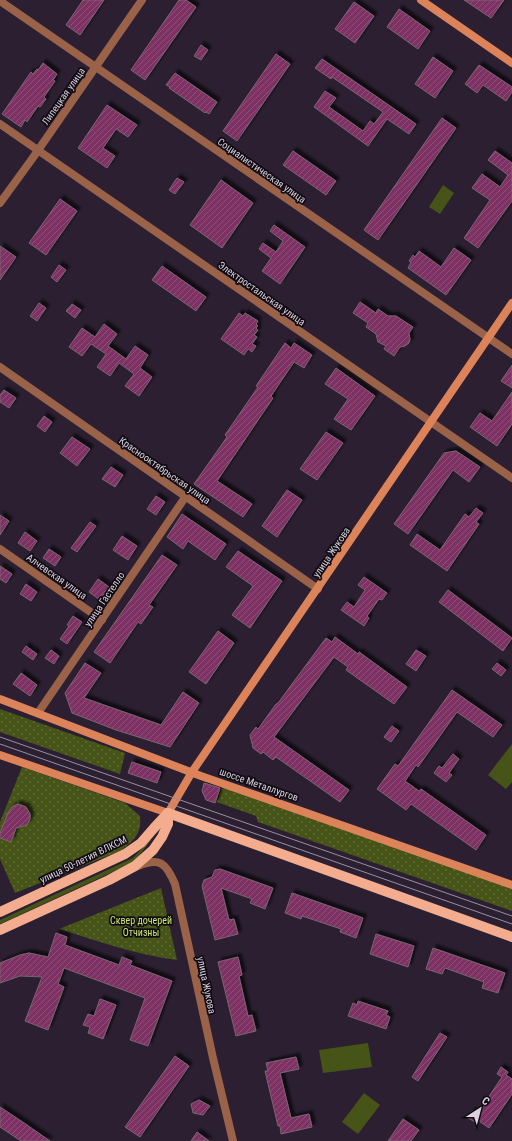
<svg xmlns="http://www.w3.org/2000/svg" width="512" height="1141" font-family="'Roboto Condensed',sans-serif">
<defs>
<pattern id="park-dots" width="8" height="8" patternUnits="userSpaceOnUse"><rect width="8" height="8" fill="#465417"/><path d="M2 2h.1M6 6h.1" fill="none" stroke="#606c38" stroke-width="1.8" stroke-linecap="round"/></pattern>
<pattern id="building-hatch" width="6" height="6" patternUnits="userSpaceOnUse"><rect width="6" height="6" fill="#7d3264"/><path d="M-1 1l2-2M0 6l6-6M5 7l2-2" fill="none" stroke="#8f4f7a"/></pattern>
<filter id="shadow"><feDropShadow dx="3.5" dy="-3.5" stdDeviation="1" flood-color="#0009"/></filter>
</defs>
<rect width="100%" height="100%" fill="#2b1f31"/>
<g fill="#465417">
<polygon points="443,185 454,193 440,214 429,207"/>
<polygon points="512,744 512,782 506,789 488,775"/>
<polygon points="150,840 151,840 134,862 0,924 0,920 133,858"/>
<polygon points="368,1043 372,1067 323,1073 319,1050"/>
<polygon points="364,1093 380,1105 358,1134 342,1122"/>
</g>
<g fill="url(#park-dots)">
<polygon points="0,709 125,753 120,774 0,732"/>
<path d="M22 767 125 803 140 816C142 834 133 841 120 851L15 893 0 859V822Z"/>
<polygon points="222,787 512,888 512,911 258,822 256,816 217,802"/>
<path d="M161 888 177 960C137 955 98 941 59 929Z"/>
</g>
<g fill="url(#building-hatch)" stroke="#7b6471" filter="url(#shadow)">
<polygon points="83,0 104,0 80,35 66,25"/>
<polygon points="179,0 186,0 196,7 145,80 131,70"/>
<polygon points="464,0 504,0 491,18"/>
<polygon points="354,2 374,16 355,43 335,29"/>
<polygon points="399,9 430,31 418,49 387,27"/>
<polygon points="201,45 208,50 201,60 194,56"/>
<polygon points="276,54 290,64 237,141 223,131"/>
<polygon points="433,57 453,71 435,98 415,84"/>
<polygon points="322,59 416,124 409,134 387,119 368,146 314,107 325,91 336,98 329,107 363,131 370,121 374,124 383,112 332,77 331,79 315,68"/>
<polygon points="43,63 57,74 53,80 55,81 44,97 46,99 40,107 38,106 27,122 25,120 21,127 2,114 31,72 33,74 37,69 38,70"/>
<polygon points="479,65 512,87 512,92 506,101 483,85 477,93 465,84"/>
<polygon points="175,73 217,102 209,114 206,112 205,113 169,88 170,87 166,85"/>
<polygon points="107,105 137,125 128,137 116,129 103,148 115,156 107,168 78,148"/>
<polygon points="442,118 456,128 378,240 364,230"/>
<polygon points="293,151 336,181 326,195 283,165"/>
<polygon points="495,151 512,163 512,201 478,248 464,238 490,200 472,188 482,174 500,187 508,175 488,160"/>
<polygon points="177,178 184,182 175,194 169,190"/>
<polygon points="221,180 253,203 222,248 190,225"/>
<polygon points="60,199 77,211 46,255 29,243"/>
<polygon points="274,225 305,247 280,284 262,271 271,258 259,249 263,243 276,252 283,241 270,231"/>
<polygon points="0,246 16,257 0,280"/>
<polygon points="454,248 471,260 446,295 408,268 411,262 409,261 413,255 415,257 419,251 441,267"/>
<polygon points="59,265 66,270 57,282 51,277"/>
<polygon points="162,266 206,297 196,311 152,280"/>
<polygon points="360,302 376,313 378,309 388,316 396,316 413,327 409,333 410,340 409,343 405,346 400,347 394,356 384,349 386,346 378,342 376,334 366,327 368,323 353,313"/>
<polygon points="39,303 46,308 37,321 30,316"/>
<polygon points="72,304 81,310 75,318 66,311"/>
<polygon points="239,313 243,316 245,313 258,321 256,324 258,326 256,328 258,330 254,335 257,337 252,344 256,346 252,352 248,349 244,355 221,339"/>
<polygon points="104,324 117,334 108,346 126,359 135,346 148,355 140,368 152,377 139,396 125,386 134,374 119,363 110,376 97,367 106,354 91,344 82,356 69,347 82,328 95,337"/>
<polygon points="285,343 291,348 294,343 312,355 304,368 294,362 271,396 273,398 217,481 252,504 243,517 194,484 227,437 225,435 258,387 256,386"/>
<polygon points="512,365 512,388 501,381"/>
<polygon points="336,368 375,396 351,430 334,419 348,399 325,384"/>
<polygon points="4,390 16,398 9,408 0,402 0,395"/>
<polygon points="512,392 512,424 497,446 470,427 480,413 492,421"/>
<polygon points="44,416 52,422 45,432 37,426"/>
<polygon points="326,432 343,443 317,480 300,469"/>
<polygon points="72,437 90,449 77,466 60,453"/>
<polygon points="456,451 480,467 469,482 453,470 408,534 394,524 444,453"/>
<polygon points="111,467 123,475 115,487 102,479"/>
<polygon points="287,490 302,500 277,537 262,526"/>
<polygon points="156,496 165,502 156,515 147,509"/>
<polygon points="476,508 483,513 476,522 479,524 447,571 410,545 417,534 440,550 465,514 469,517"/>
<polygon points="182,514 226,544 215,560 188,541 183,549 167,537"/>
<polygon points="0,515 9,521 0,535"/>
<polygon points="90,522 96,526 77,552 71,548"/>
<polygon points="25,532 37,541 30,551 18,543"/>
<polygon points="122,536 137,546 128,560 113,550"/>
<polygon points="49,549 61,557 55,566 43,558"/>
<polygon points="238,551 282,581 250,628 232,615 253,586 226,567"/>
<polygon points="162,555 177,565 149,605 153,607 141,624 138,622 110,663 94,652"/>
<polygon points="0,566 12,574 6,583 0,579"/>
<polygon points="364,577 387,593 382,600 379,599 367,616 369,618 364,626 341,610 347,602 354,607 365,590 358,585"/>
<polygon points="98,579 109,587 100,600 89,592"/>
<polygon points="26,584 37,592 31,601 20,594"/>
<polygon points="448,590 512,638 503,651 439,602"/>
<polygon points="73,616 82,622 67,644 60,639 69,626 67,625"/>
<polygon points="218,631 234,643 206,684 189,672"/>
<polygon points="335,637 358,654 359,652 407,687 394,704 346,670 348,667 334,657 274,737 349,790 340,802 276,757 273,760 263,752 261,754 253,748 250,735 256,727 258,729 276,704 278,703 326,638 332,642"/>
<polygon points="26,646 37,654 33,660 22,652"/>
<polygon points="51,650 59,656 54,664 45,658"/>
<polygon points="416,650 426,656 416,671 406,664"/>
<polygon points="85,663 101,673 84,698 161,725 183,692 199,703 170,747 116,730 72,713 65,693"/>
<polygon points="497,663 506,670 501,676 492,669"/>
<polygon points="21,673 37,685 30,696 13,684"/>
<polygon points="452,690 502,725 493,737 457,712 418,767 416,765 405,781 419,791 421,789 486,835 476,850 411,804 406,810 377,789 395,764 398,766"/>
<polygon points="392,726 399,731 391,742 384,737"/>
<polygon points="453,754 459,759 449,773 452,775 446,782 434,773 439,766 442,768"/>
<polygon points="132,762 161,772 157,783 128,773"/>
<polygon points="204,783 220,788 215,803 206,800 202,791"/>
<polygon points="18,804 26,807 30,814 30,819 27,825 16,828 11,842 0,838 0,833 8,813 12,807"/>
<polygon points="220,869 273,888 265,909 250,903 252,899 221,888 229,920 234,919 238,934 215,940 202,886 204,880 212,877 215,870"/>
<polygon points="292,893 363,918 356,938 340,932 341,929 302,916 301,919 285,913"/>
<polygon points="56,933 67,937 65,945 119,965 122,957 132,961 130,965 172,981 148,1046 130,1040 145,998 64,968 58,984 64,987 48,1030 25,1021 42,977 20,976 0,983 0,963 20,955 29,953 48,957"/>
<polygon points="376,934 414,946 408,967 370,954"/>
<polygon points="433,948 505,973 498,993 482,988 484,982 445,968 442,974 426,969"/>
<polygon points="238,957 242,975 239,976 248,1016 252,1015 256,1031 236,1036 218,962"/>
<polygon points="100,999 116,1005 103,1039 88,1033 90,1027 83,1025 88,1014 94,1016"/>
<polygon points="358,1001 388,1011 386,1015 390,1017 386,1029 348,1016 353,1003 357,1005"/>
<polygon points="440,1033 447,1037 418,1081 412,1077"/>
<polygon points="175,1056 189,1066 140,1137 125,1127"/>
<polygon points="296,1057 299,1069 280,1073 291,1118 309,1114 312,1127 281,1134 280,1126 278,1126 265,1071 268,1071 266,1063"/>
<polygon points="501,1067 508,1072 506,1075 512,1079 512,1094 489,1128 476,1119 475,1122 468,1118 472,1111 477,1114 502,1077 497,1074"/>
<polygon points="199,1100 210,1106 203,1115 193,1113 191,1104"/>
<polygon points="0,1107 24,1123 50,1141 21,1141 0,1127"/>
<polygon points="403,1119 419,1130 411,1141 388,1141"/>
<polygon points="197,1132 209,1141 191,1141"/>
</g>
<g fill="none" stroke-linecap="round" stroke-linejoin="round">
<g stroke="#9a6248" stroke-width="8">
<polyline points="0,1 512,354"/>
<polyline points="0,124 512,478"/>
<polyline points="0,203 32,159 142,0"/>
<polyline points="0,367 318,589"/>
<polyline points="0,549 102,620"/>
<polyline points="38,713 186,496"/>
<path d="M138 866C160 857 166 863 175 884L213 1058 233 1141"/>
</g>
<g stroke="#dd8359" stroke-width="8">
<polyline points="421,0 512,63"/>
<polyline points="0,699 201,776 512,885"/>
<polyline points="0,755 168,813 192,772 512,303"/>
</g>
<g stroke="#f3ad8e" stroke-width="10">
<polyline points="168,813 512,937"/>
<polyline points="0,912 125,854 141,843 154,828 168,813"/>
<polyline points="0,930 109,880 135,866 153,850 162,837 168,824 168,813"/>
</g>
<g stroke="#99909e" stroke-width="1">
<polyline points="0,737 512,916"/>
<polyline points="0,744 512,924"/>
</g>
</g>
<g text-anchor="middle" stroke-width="3.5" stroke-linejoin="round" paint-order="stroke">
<g font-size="10" fill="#dad2de" stroke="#110b13">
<text transform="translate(63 96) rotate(-55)" y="4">Липецкая улица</text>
<text transform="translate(262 170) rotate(35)" y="4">Социалистическая улица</text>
<text transform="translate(262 293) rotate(35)" y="4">Электростальская улица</text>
<text transform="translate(165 470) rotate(35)" y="4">Краснооктябрьская улица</text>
<text transform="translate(331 552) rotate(-56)" y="4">улица Жукова</text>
<text transform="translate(57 576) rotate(35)" y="4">Алчевская улица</text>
<text transform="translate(104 599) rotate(-56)" y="4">улица Гастелло</text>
<text transform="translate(259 784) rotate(19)" y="4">шоссе Металлургов</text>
<text transform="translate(83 859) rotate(-26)" y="4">улица 50-летия ВЛКСМ</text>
<text transform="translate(207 985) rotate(78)" y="4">улица Жукова</text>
</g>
<g font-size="10" fill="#c9e86e" stroke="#110b13">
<text x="141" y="924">Сквер дочерей<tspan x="141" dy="12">Отчизны</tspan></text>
</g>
</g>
<g transform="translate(480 1109) rotate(36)" stroke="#110b13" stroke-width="3" paint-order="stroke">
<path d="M0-3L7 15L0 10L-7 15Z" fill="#dad2de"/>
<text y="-6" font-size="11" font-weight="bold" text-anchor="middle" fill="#dad2de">С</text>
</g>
</svg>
